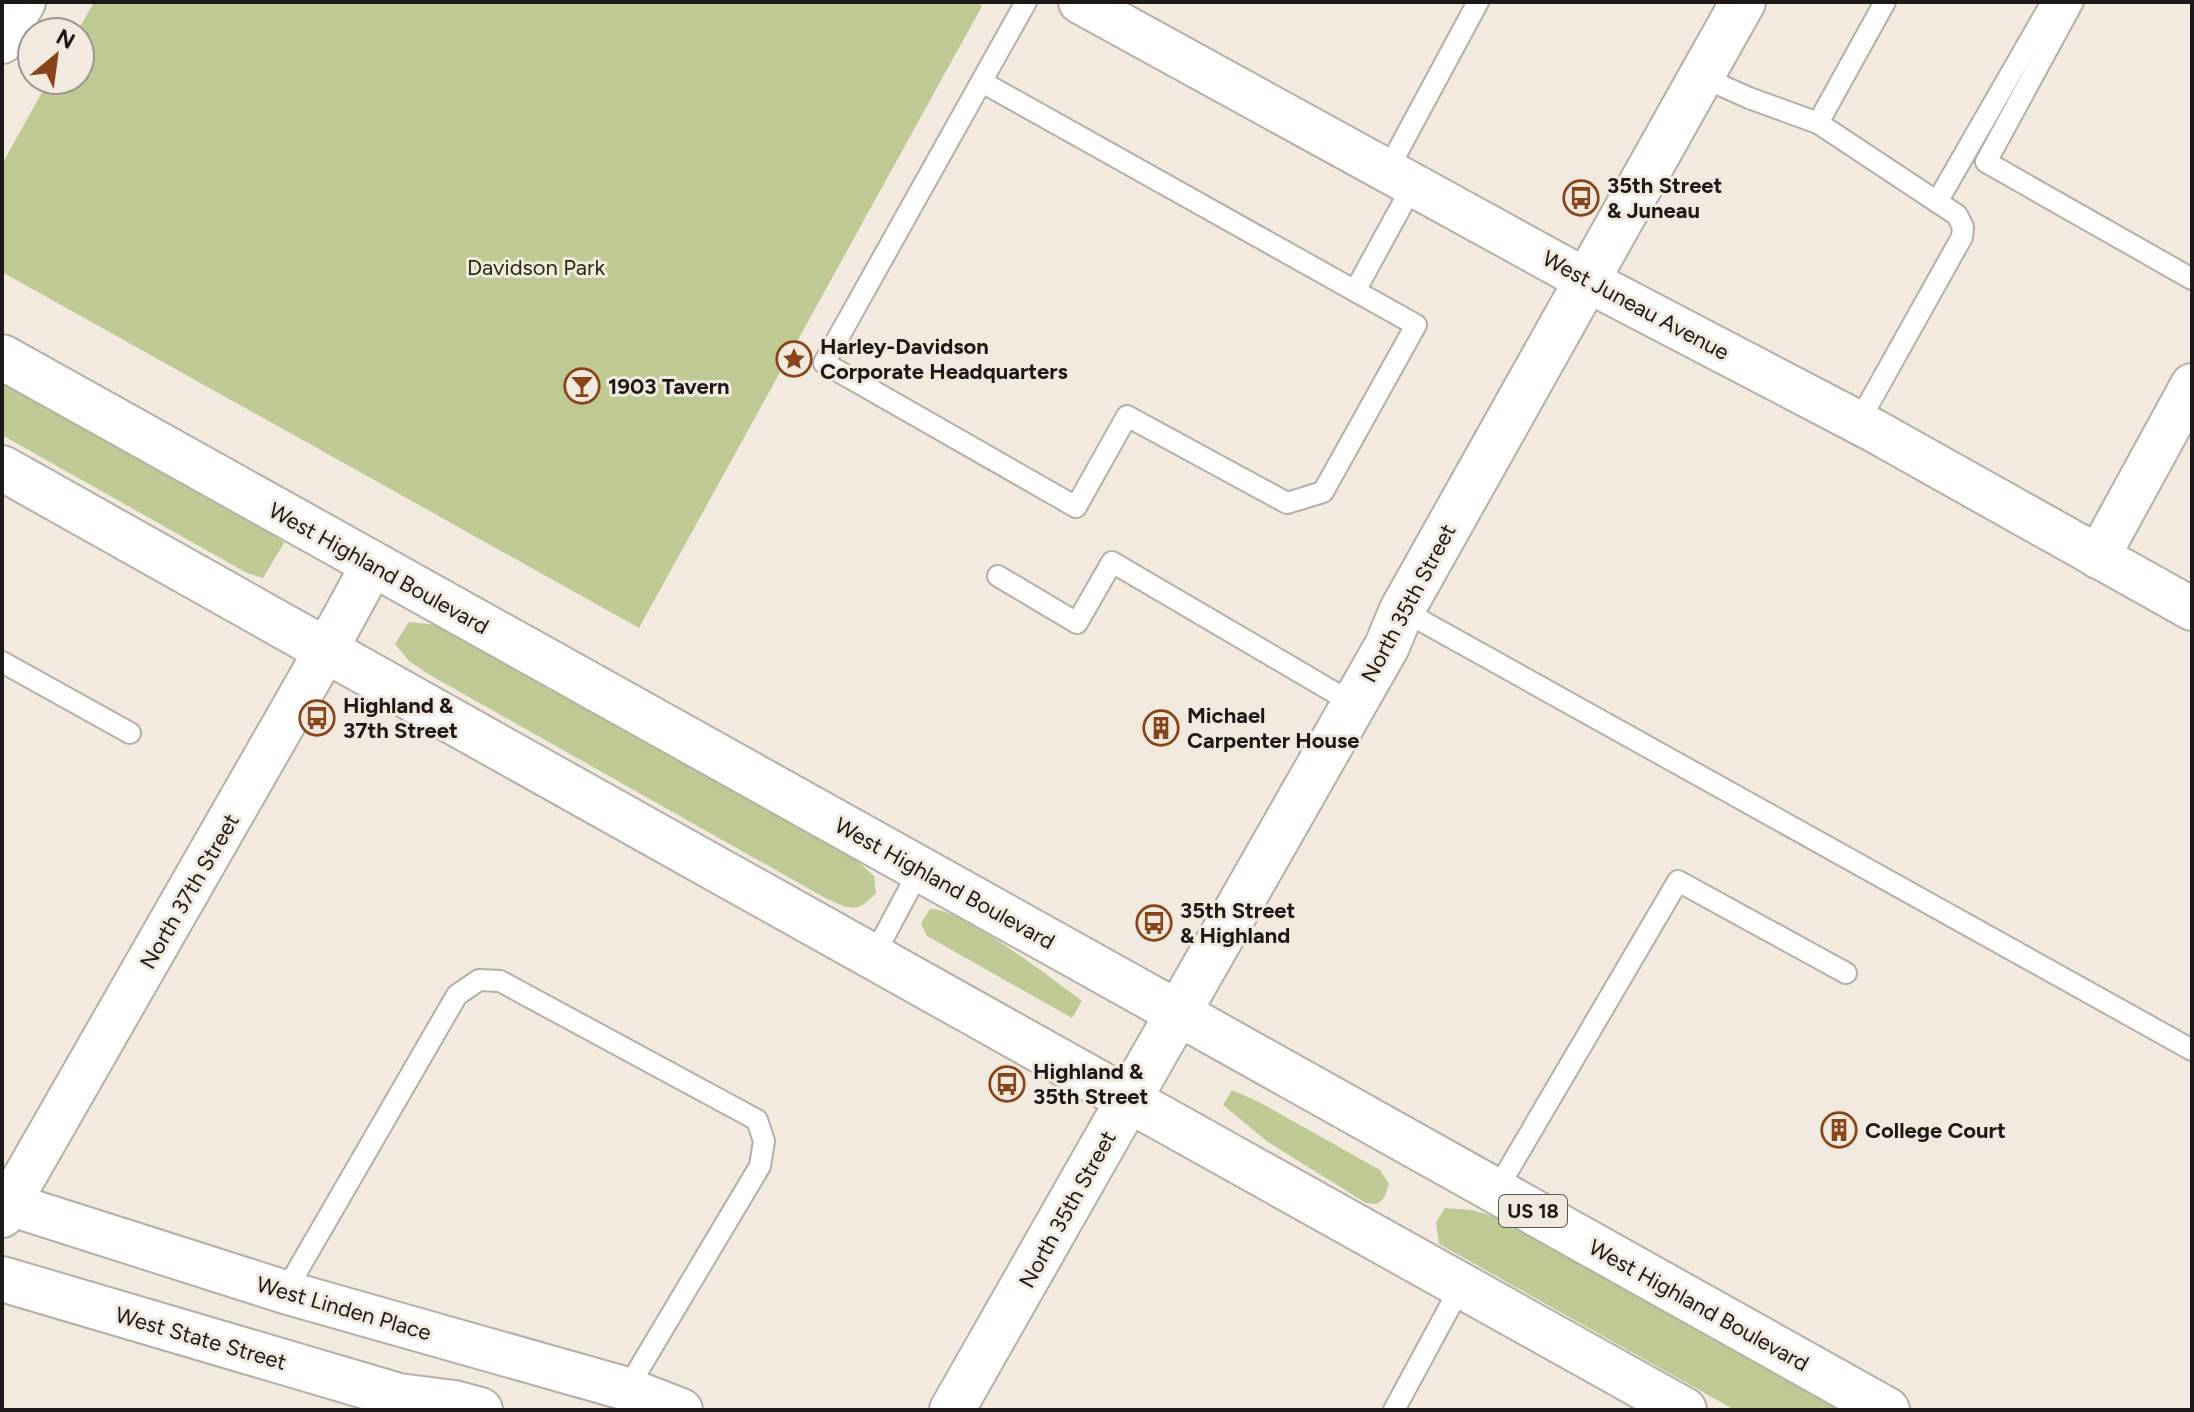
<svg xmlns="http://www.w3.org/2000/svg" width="2194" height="1412" font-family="Figtree,sans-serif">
<rect width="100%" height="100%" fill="#f2e9df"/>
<g fill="#bec994">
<polygon points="94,2 975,2 982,6 639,628 2,272 2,164 49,80 80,80 80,32 77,32"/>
<polygon points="2,380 261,525 284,543 263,578 247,573 2,435"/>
<path d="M409 622 438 625 851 856 874 876 876 893C857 914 851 909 827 899L430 675 409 661 395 644Z"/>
<path d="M930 909C962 908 1053 980 1082 1001L1072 1018 927 936 921 923Z"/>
<polygon points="1232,1090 1259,1102 1380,1170 1389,1184 1384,1198 1377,1204 1366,1203 1268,1142 1223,1105"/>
<polygon points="1445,1208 1472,1210 1506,1220 1846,1410 1735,1410 1439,1244 1436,1222"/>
</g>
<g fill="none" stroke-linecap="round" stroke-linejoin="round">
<defs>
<g id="lane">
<polyline points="2073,2 1986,162 2192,279"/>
<polyline points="1700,76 1749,98 1818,123 1957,215 1963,227 1962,237 1858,423"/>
<polyline points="982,82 1416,325 1323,492 1287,503 1127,416 1076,507 824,363 1026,2"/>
<polyline points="1818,123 1885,2"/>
<polyline points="1387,171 1478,2"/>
<polyline points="1937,202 2052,2"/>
<polyline points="1355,291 1413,185"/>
<polyline points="998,576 1077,623 1112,562 1354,704"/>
<polyline points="1402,610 2192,1050"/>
<polyline points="2,662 130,733"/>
<polyline points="873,957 920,869"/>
<polyline points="1496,1191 1678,881 1846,973"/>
<polyline points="285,1292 457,995 479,980 500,981 757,1120 764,1141 760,1166 627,1389"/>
<polyline points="1394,1410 1461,1286"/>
</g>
<g id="street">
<polyline points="1080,2 1586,280 1873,430 2192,609"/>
<polyline points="2,42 24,2"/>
<polyline points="2098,557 2192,385"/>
<polyline points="9,1204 285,1292 627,1389 681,1410"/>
<polyline points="2,1216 325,652 373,564"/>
</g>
<g id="secondary">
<polyline points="2,357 1178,1013 1387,646 1402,610 1743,2"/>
<path d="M2 468C376 681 755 888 1129 1100"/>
<polyline points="2,1279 399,1396 454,1403 480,1410"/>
</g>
<g id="primary">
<polyline points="1129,1100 1684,1410"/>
<polyline points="952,1410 1178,1013 1887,1410"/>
</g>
</defs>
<use href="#lane" stroke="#b7afa6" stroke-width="24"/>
<use href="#street" stroke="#b7afa6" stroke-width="46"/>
<use href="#secondary" stroke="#b7afa6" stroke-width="48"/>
<use href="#primary" stroke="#b7afa6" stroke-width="48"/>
<use href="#lane" stroke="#fff" stroke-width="20"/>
<use href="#street" stroke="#fff" stroke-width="42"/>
<use href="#secondary" stroke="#fff" stroke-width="44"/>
<use href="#primary" stroke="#fff" stroke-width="44"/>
</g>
<defs>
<symbol id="bus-ring" viewBox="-11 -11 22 22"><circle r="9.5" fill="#f2e9df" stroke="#89451a" stroke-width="1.5"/><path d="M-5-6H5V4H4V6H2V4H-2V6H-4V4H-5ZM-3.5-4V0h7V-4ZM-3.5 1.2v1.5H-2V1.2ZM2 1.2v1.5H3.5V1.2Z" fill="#89451a"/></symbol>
<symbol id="sight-ring" viewBox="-11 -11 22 22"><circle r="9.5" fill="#f2e9df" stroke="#89451a" stroke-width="1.5"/><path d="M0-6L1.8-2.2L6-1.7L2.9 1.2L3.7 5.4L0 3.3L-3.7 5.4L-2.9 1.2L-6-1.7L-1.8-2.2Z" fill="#89451a"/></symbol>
<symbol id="bar-ring" viewBox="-11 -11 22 22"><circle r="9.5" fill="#f2e9df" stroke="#89451a" stroke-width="1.5"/><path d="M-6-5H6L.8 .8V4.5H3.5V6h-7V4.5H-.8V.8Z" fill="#89451a"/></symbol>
<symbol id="building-ring" viewBox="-11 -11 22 22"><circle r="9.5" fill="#f2e9df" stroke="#89451a" stroke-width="1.5"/><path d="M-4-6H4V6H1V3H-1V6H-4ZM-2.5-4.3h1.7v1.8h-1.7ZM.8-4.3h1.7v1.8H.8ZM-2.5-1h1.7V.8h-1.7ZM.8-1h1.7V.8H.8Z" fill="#89451a"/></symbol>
</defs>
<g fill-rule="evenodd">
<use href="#bus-ring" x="1561" y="178" width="40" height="40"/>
<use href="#sight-ring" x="774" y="339" width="40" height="40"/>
<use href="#bar-ring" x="562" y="366" width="40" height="40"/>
<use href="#bus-ring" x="297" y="698" width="40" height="40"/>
<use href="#building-ring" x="1141" y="708" width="40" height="40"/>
<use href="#bus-ring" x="1134" y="903" width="40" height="40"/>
<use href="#bus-ring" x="987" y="1064" width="40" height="40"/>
<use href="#building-ring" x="1819" y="1110" width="40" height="40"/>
</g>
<g text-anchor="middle" stroke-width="6" stroke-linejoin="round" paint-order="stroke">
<rect fill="#f2e9df" stroke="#5c5752" stroke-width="2" x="1499" y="1195" width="68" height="32" rx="6"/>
<g font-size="20" font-weight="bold" fill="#1c1916">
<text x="1533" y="1218">US 18</text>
</g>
<g font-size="22" font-weight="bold" fill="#1c1916" stroke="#f2e9df" text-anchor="start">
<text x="1607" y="193">35th Street<tspan x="1607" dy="25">&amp; Juneau</tspan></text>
<text x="820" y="354">Harley-Davidson<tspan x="820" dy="25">Corporate Headquarters</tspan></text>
<text x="608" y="394">1903 Tavern</text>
<text x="343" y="713">Highland &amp;<tspan x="343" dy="25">37th Street</tspan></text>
<text x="1187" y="723">Michael<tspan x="1187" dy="25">Carpenter House</tspan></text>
<text x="1180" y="918">35th Street<tspan x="1180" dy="25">&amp; Highland</tspan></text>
<text x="1033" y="1079">Highland &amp;<tspan x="1033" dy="25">35th Street</tspan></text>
<text x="1865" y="1138">College Court</text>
</g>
<g font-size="22" fill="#272d0b" stroke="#f2e9df">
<text x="536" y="275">Davidson Park</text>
</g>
<g font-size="22" fill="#1c1916" stroke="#f2e9df">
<text transform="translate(1636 305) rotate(28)" y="8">West Juneau Avenue</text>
<text transform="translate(379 568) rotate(29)" y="8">West Highland Boulevard</text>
<text transform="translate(1408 603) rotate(-62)" y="8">North 35th Street</text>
<text transform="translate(945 883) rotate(29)" y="8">West Highland Boulevard</text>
<text transform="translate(189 891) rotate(-60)" y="8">North 37th Street</text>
<text transform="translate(1067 1209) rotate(-61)" y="8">North 35th Street</text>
<text transform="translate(1699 1305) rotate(29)" y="8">West Highland Boulevard</text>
<text transform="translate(344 1308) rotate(16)" y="8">West Linden Place</text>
<text transform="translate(201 1338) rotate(16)" y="8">West State Street</text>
</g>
</g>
<rect width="2194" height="1412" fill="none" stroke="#1c1916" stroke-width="8"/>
<g transform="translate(56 56) rotate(29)"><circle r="38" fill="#f2e9df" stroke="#9c968f" stroke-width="2"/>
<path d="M0-6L14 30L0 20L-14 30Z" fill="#89451a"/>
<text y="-12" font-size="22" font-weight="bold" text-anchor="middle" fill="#1c1916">N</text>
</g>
</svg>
